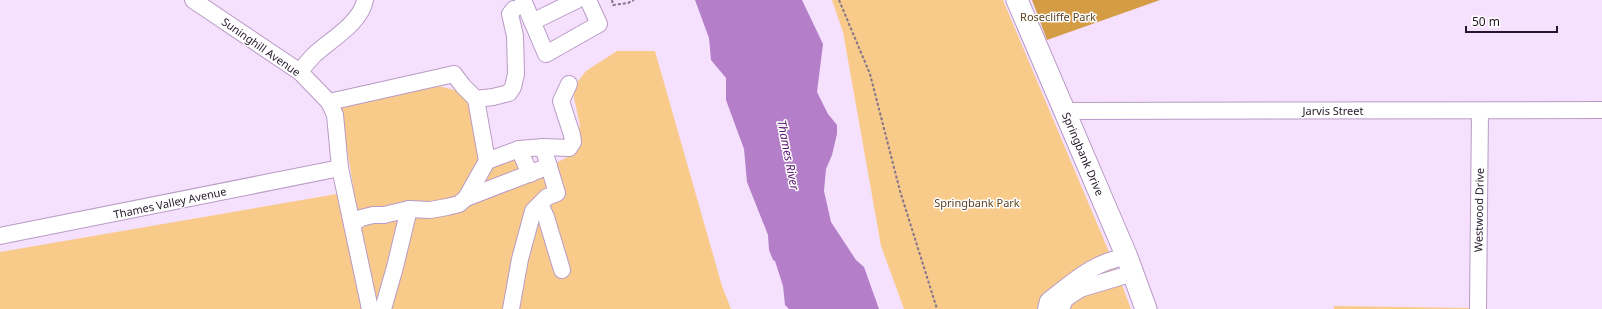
<svg xmlns="http://www.w3.org/2000/svg" width="1602" height="309" font-family="'Noto Sans',sans-serif">
<rect width="100%" height="100%" fill="#f5e1fd"/>
<g fill="#f8cb8b">
<polygon points="832,0 1003,0 1112,259 1131,309 904,309 881,246 843,32"/>
<polygon points="617,51 655,51 722,286 731,309 0,309 0,252 354,191 340,108 438,86 475,95 486,156 511,150 527,177 570,156 580,125 572,89 586,71"/>
<polygon points="1334,306 1470,308 1470,309 1334,309"/>
</g>
<polygon fill="#d49c44" points="1032,0 1160,0 1047,40"/>
<polygon fill="#b47ec9" points="695,0 802,0 823,44 817,92 828,114 837,125 837,134 832,155 826,169 824,191 831,222 856,260 864,267 879,309 789,309 785,305 783,286 775,261 773,260 769,250 768,235 747,182 744,149 726,100 726,78 711,60 709,38"/>
<g fill="none" stroke-linecap="round" stroke-linejoin="round">
<defs>
<g id="minor">
<polyline points="193,0 300,72 329,102 335,115 340,168 370,309"/>
<polyline points="523,0 546,54 599,24 588,0"/>
<polyline points="532,22 577,0"/>
<path d="M300 72C304 66 309 60 314 55 330 40 361 23 365 0"/>
<polyline points="329,102 454,74 463,86 476,99 493,97 509,93 513,87 516,74 515,36 510,14 514,9"/>
<polyline points="1065,111 1602,110"/>
<polyline points="543,147 569,148 573,142 572,135 561,101 569,84"/>
<polyline points="487,161 519,149 530,174"/>
<polyline points="466,198 487,161 476,99"/>
<polyline points="540,204 546,217 562,270"/>
<polyline points="352,224 361,218 373,215 384,215 409,209 430,210 447,207 459,204 466,198 549,166"/>
<polyline points="0,236 340,168"/>
<polyline points="383,309 395,267 409,209"/>
<polyline points="511,309 520,259 533,211 547,197 557,193 543,147 519,149"/>
<path d="M1046 309 1048 301C1074 281 1094 261 1127 257"/>
<polyline points="1061,309 1065,299 1080,289 1133,273"/>
<polyline points="1478,309 1480,111"/>
</g>
<polyline id="major" points="1017,0 1127,257 1146,309"/>
</defs>
<use href="#minor" stroke="#b99ac6" stroke-width="18"/>
<use href="#major" stroke="#b99ac6" stroke-width="23"/>
<g stroke="#84758b" stroke-width="2" stroke-dasharray="3 2" stroke-linecap="butt">
<polyline points="612,0 613,5 628,3 634,0"/>
<polyline points="839,0 870,74 900,191 937,309"/>
</g>
<use href="#minor" stroke="#fff" stroke-width="16"/>
<use href="#major" stroke="#fff" stroke-width="21"/>
</g>
<g text-anchor="middle" stroke-width="3" stroke-linejoin="round" paint-order="stroke">
<g font-size="11" fill="#5c4420" stroke="#fff">
<text x="1058" y="21">Rosecliffe Park</text>
<text x="977" y="207">Springbank Park</text>
</g>
<g font-size="11" fill="#231728" stroke="#fff">
<text transform="translate(261 47) rotate(35)" y="4">Suninghill Avenue</text>
<text x="1333" y="115">Jarvis Street</text>
<text transform="translate(1083 154) rotate(67)" y="4">Springbank Drive</text>
<text transform="translate(170 203) rotate(-12)" y="4">Thames Valley Avenue</text>
<text transform="translate(1479 210) rotate(-89)" y="4">Westwood Drive</text>
</g>
<g font-size="12" font-style="italic" fill="#59136f" stroke="#fff">
<text transform="translate(788 155) rotate(79)" y="4">Thames River</text>
</g>
</g>
<path d="M1466 26v6h91v-6" fill="none" stroke="#231728" stroke-width="2"/>
<text x="1472" y="26" font-size="12" fill="#231728" stroke="#ffffff" stroke-width="3" paint-order="stroke">50 m</text>
</svg>
